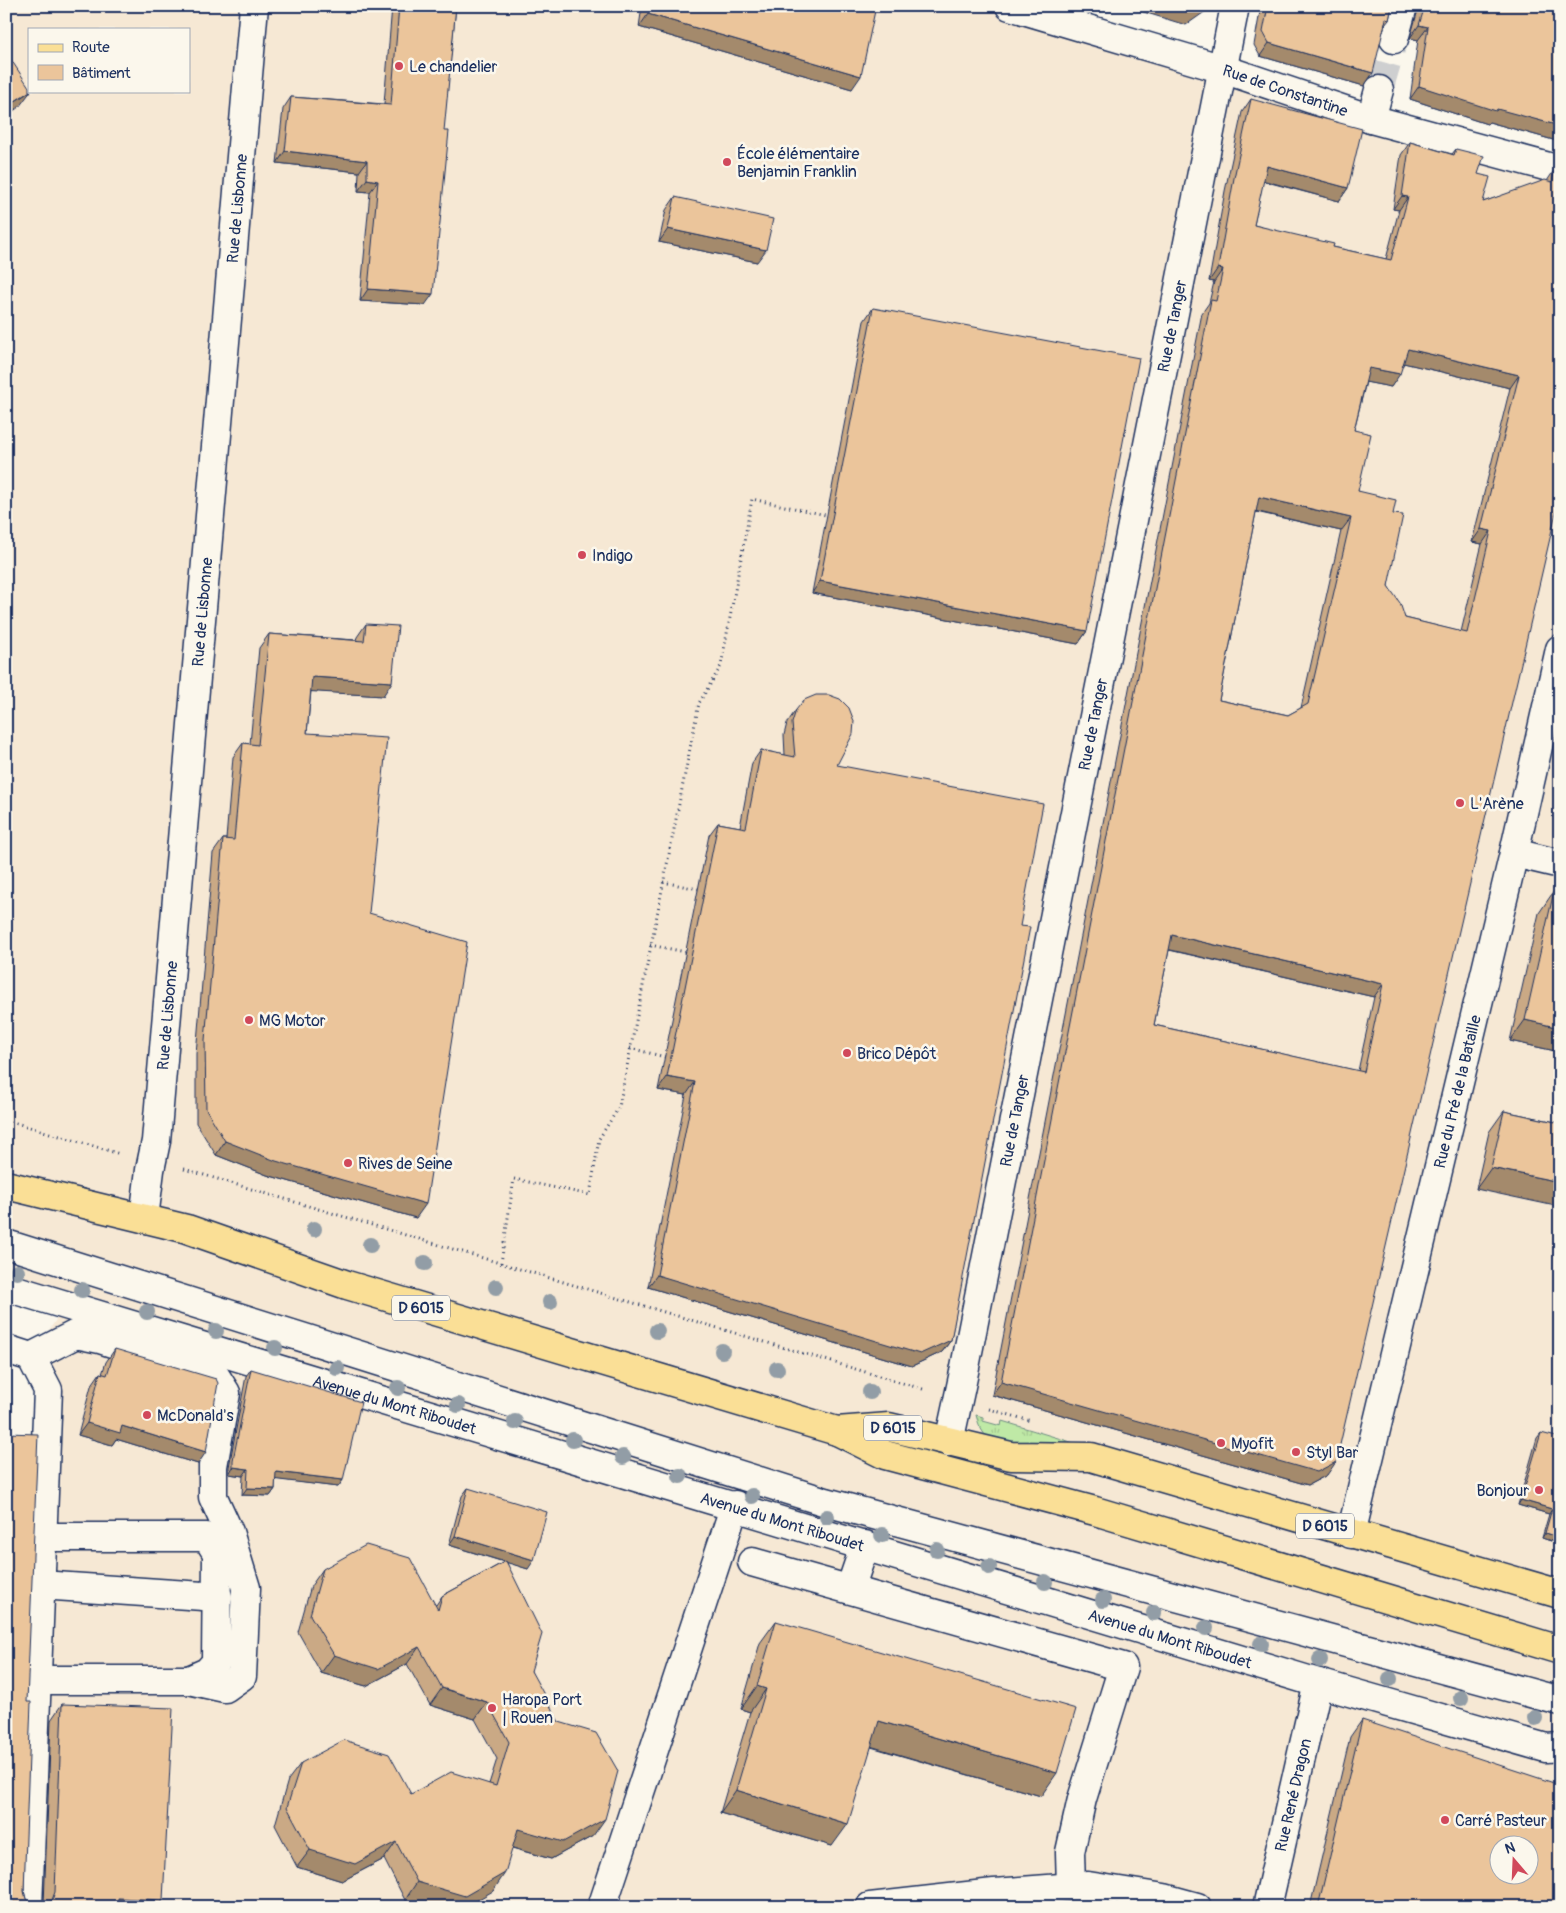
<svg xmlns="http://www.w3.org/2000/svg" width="1566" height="1913" font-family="Pangolin,sans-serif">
<defs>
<pattern id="grass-tufts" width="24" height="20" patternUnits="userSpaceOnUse" patternTransform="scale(1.25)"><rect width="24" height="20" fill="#bfe9a6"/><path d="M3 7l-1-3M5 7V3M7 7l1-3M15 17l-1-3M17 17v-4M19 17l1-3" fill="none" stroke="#a4c891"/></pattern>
</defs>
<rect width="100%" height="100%" fill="#fbf7ec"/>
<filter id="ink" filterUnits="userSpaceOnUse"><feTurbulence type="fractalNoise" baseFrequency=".02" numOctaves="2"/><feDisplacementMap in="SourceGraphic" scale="10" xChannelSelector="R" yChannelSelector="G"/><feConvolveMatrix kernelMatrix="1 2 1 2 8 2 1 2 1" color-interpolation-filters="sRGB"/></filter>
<g filter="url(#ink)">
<path fill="#f6e8d4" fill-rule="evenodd" d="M6 6H1012L1560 183V1907H28L48 1391 31 1357 66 1305 6 1287ZM29 29H189V91H29ZM1498 1846H1528V1876H1498Z"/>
<path fill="url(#grass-tufts)" stroke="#6d8c82" d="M976 1415 983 1417V1421L1001 1426 1002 1421 1081 1445C1059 1445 1008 1449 989 1438 982 1434 978 1423 976 1415Z"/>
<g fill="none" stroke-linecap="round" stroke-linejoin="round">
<polyline stroke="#cecfd0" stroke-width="28" stroke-dasharray="28 14" stroke-linecap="butt" points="1379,90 1394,39"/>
<defs>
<g id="minor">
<path id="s1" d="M1010 6 1223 69 1371 119 1560 170"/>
<polyline points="1394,39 1403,6"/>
<polyline points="1371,119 1379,90"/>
<polyline points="1514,853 1560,864"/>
<path id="s2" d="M144 1218 150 1170 156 1141 254 6"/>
<polyline points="6,1244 826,1502 1560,1701"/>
<path id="s3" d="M6 1287 1318 1683 1546 1748 1560 1747"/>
<polyline points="6,1349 31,1357 48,1390 28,1907"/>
<polyline points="31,1357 76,1334 100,1339 216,1377 226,1393 213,1466 213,1497 229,1532 246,1588 242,1676 225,1688 189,1680 36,1680"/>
<path id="s4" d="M949 1442 963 1377 1235 6"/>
<path id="s5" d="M1351 1534 1514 853 1560 649"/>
<polyline points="41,1537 207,1537 217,1553 216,1662 207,1672 189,1680"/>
<polyline points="752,1562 1123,1667 1082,1799 1070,1852 1071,1887"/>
<polyline points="40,1585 218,1597"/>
<polyline points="850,1589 865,1545"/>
<polyline points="602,1907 735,1505"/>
<polyline points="870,1907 994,1893 1088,1886 1164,1898 1197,1907"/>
<path id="s6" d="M1267 1907 1318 1683"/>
</g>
<g id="major">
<polyline points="6,1185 187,1229 347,1285 837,1431 885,1455 1095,1511 1560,1650"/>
<polyline points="837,1431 889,1427 1011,1456 1091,1457 1560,1594"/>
</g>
</defs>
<use href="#minor" stroke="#1b2f5e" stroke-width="31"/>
<use href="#major" stroke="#1b2f5e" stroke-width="31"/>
<g stroke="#1b2f5e" stroke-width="3" stroke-dasharray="1 4" stroke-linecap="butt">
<polyline points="663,882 698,889"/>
<polyline points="650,945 686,952"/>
<polyline points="630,1048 665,1057"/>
<polyline points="6,1120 120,1154"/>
<polyline points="184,1169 926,1390"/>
<polyline points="501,1263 514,1179 590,1195 599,1139 619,1107 699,703 721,666 752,499 826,515"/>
<polyline points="989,1409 1031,1421"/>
</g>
<use href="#minor" stroke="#fbf7ec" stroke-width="28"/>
<use href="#major" stroke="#fadf96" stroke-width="28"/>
</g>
<g fill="#929da6">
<circle cx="314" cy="1229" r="8"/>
<circle cx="370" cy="1245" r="8"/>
<circle cx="425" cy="1263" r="8"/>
<circle cx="17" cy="1272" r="8"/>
<circle cx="496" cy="1287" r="8"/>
<circle cx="82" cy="1290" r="8"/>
<circle cx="550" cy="1302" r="8"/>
<circle cx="147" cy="1312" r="8"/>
<circle cx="216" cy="1331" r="8"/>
<circle cx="657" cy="1331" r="8"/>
<circle cx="275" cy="1348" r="8"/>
<circle cx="722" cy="1351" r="8"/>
<circle cx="337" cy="1368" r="8"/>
<circle cx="777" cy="1369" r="8"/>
<circle cx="398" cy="1388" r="8"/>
<circle cx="870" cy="1392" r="8"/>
<circle cx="458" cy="1405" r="8"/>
<circle cx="515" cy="1422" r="8"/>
<circle cx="573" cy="1440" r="8"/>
<circle cx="623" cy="1457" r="8"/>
<circle cx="680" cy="1476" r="8"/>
<circle cx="752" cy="1496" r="8"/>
<circle cx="827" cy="1517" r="8"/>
<circle cx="882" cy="1535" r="8"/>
<circle cx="937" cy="1550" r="8"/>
<circle cx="989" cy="1567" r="8"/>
<circle cx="1045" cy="1582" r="8"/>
<circle cx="1103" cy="1600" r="8"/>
<circle cx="1154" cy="1613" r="8"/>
<circle cx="1206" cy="1628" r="8"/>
<circle cx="1261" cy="1644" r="8"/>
<circle cx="1320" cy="1660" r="8"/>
<circle cx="1390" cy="1679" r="8"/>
<circle cx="1461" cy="1698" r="8"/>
<circle cx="1535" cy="1718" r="8"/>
</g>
<g fill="#caa985" stroke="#1b2f5e" fill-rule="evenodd">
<polygon points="392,6 456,6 425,305 360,301 370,192 358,191 359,172 277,163 283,109 291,97 384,104"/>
<polygon points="642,6 876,6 852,89 639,27"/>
<polygon points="1261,6 1392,6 1389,20 1385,25 1364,86 1260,56 1254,45"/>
<polygon points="1418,6 1560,6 1560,154 1554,152 1557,141 1489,122 1487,124 1410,99 1418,40 1410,38 1418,10"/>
<path d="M1251 99 1348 188 1339 201 1263 181 1254 225 1333 247 1386 259 1399 210 1393 209 1401 155 1410 142 1452 154 1456 149 1478 174 1483 202 1547 181 1555 169 1327 1475 1308 1485 992 1395 1202 313 1209 303 1214 282 1209 281 1225 191 1242 112ZM1404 363 1510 388 1472 542 1482 544 1461 632 1405 618 1388 586 1393 514 1358 491 1354 430 1366 382 1391 387ZM1256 512 1341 531 1301 708 1288 715 1219 700ZM1169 950 1374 997 1358 1071 1154 1025Z"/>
<polygon points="675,197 757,262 659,242 666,210"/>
<polygon points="873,308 1087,631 1078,644 812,593 864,321"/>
<polygon points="366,624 383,696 311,691 307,733 369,913 416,1218 267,1175 216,1155 196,1123 196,1054 213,853 223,839 226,839 233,757 243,743 250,744 259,648 269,634 356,640 357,637"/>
<polygon points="796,710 837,765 1020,926 951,1340 942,1352 912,1366 648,1287 686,1095 658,1090 709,835 718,823 740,827 752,763 761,750 785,755 784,735 787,723"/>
<polygon points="1554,891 1560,892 1560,1052 1510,1041 1539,913"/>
<polygon points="1504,1111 1560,1123 1476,1189 1489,1132"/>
<polygon points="115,1349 198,1464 116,1439 112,1445 78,1435 91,1386 100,1373 102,1374 106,1362"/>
<polygon points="251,1369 343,1480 338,1487 275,1479 275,1489 270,1496 242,1495 243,1476 229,1474 229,1467 246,1376"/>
<polygon points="1541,1433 1560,1544 1542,1538 1549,1514 1518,1505 1537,1438"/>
<polygon points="468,1488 528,1569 507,1562 531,1671 593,1836 551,1859 512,1848 493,1891 405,1900 384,1859 342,1881 297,1867 275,1825 288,1780 301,1763 411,1794 489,1784 497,1759 475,1719 430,1705 407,1664 366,1686 321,1673 298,1632 311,1586 323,1569 436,1605 442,1596 504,1562 449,1545 462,1496"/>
<polygon points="776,1621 1041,1796 871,1747 832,1846 720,1813 750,1712 741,1709 760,1643"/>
<polygon points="27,1702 24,1891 26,1899 31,1904 38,1906 44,1905 51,1720 62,1704 163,1900 158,1907 6,1907"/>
<polygon points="1362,1720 1560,1907 1310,1907 1350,1737"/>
</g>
<g fill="#a48a6c" stroke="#1b2f5e">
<polygon points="1124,6 1213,6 1186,25"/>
<polygon points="648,14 861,76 852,89 639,27"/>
<polygon points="1419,25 1428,27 1418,40 1410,38"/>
<polygon points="1269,43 1373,73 1364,86 1260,56"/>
<polygon points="1419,86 1560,126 1560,137 1557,141 1489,122 1487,124 1410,99"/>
<polygon points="31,91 19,107 6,116 6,107"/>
<polygon points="1560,144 1560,154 1554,152"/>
<polygon points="285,151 367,161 359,172 277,163"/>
<polygon points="1267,166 1348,188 1339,201 1258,179"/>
<polygon points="367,179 378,181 370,192 358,191"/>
<polygon points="1402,196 1408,197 1399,210 1393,209"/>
<polygon points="668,229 766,250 757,262 659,242"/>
<polygon points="1218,268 1223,269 1214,282 1209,281"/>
<polygon points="368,289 433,294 425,305 360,301"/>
<polygon points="1408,349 1519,375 1510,388 1399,362"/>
<polygon points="1369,368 1400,374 1391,387 1360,381"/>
<polygon points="1259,497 1351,518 1341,531 1250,510"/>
<polygon points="1481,529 1491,531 1482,544 1472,542"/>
<polygon points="820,581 1087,631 1078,644 812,593"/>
<polygon points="312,677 392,682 383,696 302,691"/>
<polygon points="1172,935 1383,984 1374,997 1162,948"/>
<polygon points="1525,1020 1560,1028 1560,1052 1510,1041"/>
<polygon points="667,1077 695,1082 686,1095 658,1090"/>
<polygon points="225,1141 426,1204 416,1218 267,1175 216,1155"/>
<polygon points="1491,1168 1560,1182 1560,1207 1476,1189"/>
<polygon points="657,1275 951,1340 942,1352 912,1366 648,1287"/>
<polygon points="1001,1382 1336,1462 1327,1475 1308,1485 992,1395"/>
<polygon points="87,1423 122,1426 206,1452 198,1464 116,1439 112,1445 78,1435"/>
<polygon points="233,1467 248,1469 243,1476 229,1474"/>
<polygon points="276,1472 343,1480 338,1487 271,1479"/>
<polygon points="247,1488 275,1489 270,1496 242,1495"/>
<polygon points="1521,1500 1552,1509 1549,1514 1518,1505"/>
<polygon points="1545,1533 1560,1538 1560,1544 1542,1538"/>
<polygon points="455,1536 534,1560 528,1569 449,1545"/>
<polygon points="419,1647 407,1664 366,1686 321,1673 334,1655"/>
<polygon points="757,1686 766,1689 750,1712 741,1709"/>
<polygon points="442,1688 487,1702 475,1719 430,1705"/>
<polygon points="879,1721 1057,1773 1041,1796 863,1744"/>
<polygon points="736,1790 848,1824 832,1846 720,1813"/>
<polygon points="605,1819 593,1836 551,1859 506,1846 518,1829"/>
<polygon points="396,1842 384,1859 342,1881 297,1867 310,1850"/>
<polygon points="505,1873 493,1891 465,1907 428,1907 405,1900 417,1882"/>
<polygon points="118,1898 163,1900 158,1907 112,1907"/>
</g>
<g fill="#ebc59b" stroke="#1b2f5e" fill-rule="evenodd">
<polygon points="399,6 456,6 444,131 449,131 433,294 368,289 378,181 367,179 367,161 285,151 291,97 391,105"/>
<polygon points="649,6 876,6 861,76 648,14"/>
<polygon points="1177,6 1203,6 1195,12"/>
<polygon points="1268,6 1392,6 1389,20 1386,19 1373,73 1269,43 1263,32"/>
<polygon points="1425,6 1560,6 1560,126 1497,109 1496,111 1419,86 1428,27 1419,25"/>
<polygon points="6,52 29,87 29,91 30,91 6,107"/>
<path d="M1251 99 1362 129 1348 188 1267 166 1254 225 1334 244 1333 247 1391 260 1408 197 1402 196 1410 142 1454 155 1456 149 1484 156 1478 174 1490 177 1483 202 1545 180 1552 182 1555 169 1560 170V495L1336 1462 1317 1472 1001 1382 1211 300 1216 301 1223 269 1218 268 1234 178ZM1408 349 1519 375 1481 529 1491 531 1467 633 1405 618 1400 603 1388 586 1403 515 1393 514 1396 500 1358 491 1371 434 1354 430 1369 368 1400 374ZM1259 497 1351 518 1308 704 1288 715 1219 700ZM1172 935 1383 984 1364 1072 1154 1025Z"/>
<polygon points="675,197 773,219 766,250 668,229"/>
<polygon points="873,308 1139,358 1087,631 820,581"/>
<polygon points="366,624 398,626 392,682 312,677 307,733 387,738 369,913 467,942 426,1204 276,1161 225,1141 206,1109 205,1040 223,839 234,840 243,743 258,745 269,634 364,641"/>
<polygon points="816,695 829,695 840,699 849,708 854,721 853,734 837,765 1043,804 1020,926 1030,927 951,1340 920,1354 657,1275 695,1082 667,1077 718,823 746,828 761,750 795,757 792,723 796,710 804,700"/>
<polygon points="1554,891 1560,892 1560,1028 1525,1020"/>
<polygon points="1504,1111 1560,1123 1560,1182 1491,1168"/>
<polygon points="115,1349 216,1379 218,1383 206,1452 122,1426 120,1433 87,1423 100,1373 107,1375"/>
<polygon points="251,1369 361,1402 343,1480 276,1472 275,1489 247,1488 248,1469 233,1467 233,1460"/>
<polygon points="6,1433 38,1434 27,1702 31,1702 24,1891 26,1899 31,1904 38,1906 47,1904 52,1900 55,1892 62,1704 173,1708 163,1900 118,1898 118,1907 45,1907 18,1906 18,1907 6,1907"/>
<polygon points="1541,1433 1560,1438 1560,1538 1545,1533 1552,1509 1521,1500"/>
<polygon points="468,1488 547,1512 534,1560 455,1536"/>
<polygon points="366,1545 410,1558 438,1610 442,1596 506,1561 542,1634 531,1671 559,1722 596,1733 618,1771 605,1819 563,1842 518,1829 505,1873 465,1896 417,1882 396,1842 355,1864 310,1850 287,1807 301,1763 344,1740 389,1754 411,1794 451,1772 496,1786 509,1742 487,1702 442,1688 419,1647 378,1669 334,1655 310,1615 323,1569"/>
<polygon points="776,1621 1076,1709 1057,1773 879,1721 848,1824 736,1790 766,1689 757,1686"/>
<path d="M1362 1720 1560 1785V1907H1318ZM1498 1846H1528V1876H1498Z"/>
</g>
</g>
<g fill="#d1495b" stroke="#fbf7ec" stroke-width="2">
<circle cx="399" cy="66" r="5"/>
<circle cx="727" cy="162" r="5"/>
<circle cx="582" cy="555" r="5"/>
<circle cx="1460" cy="803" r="5"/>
<circle cx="249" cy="1020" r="5"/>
<circle cx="847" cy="1053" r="5"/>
<circle cx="348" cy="1163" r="5"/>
<circle cx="147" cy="1415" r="5"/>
<circle cx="1221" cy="1443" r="5"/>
<circle cx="1296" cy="1452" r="5"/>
<circle cx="1539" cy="1490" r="5"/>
<circle cx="492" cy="1708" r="5"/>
<circle cx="1445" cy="1820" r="5"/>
</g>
<g text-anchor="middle" stroke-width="5" stroke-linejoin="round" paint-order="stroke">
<g fill="#fbf7ec" stroke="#5e6b89" stroke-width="1">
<rect x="392" y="1295.5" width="58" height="25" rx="4"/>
<rect x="864" y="1415.5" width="58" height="25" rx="4"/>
<rect x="1296" y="1513.5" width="58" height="25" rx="4"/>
</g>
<g font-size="15" font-weight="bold" fill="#1b2f5e">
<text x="421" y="1313">D 6015</text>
<text x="893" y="1433">D 6015</text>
<text x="1325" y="1531">D 6015</text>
</g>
<g font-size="16" fill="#1b2f5e" stroke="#fbf7ec" text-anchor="start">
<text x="409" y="72">Le chandelier</text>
<text x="737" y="159">École élémentaire<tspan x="737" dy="18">Benjamin Franklin</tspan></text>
<text x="592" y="561">Indigo</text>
<text x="1470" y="809">L'Arène</text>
<text x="259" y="1026">MG Motor</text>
<text x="857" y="1059">Brico Dépôt</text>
<text x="358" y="1169">Rives de Seine</text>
<text x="157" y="1421">McDonald's</text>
<text x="1231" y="1449">Myofit</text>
<text x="1306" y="1458">Styl Bar</text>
<text x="1529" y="1496" text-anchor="end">Bonjour</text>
<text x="502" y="1705">Haropa Port<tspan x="502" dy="18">| Rouen</tspan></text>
<text x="1455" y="1826">Carré Pasteur</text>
</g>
<g font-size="16" fill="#1b2f5e" stroke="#fbf7ec">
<text dy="6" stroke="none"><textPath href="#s1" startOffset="288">Rue de Constantine</textPath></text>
<text dy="6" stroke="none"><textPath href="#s2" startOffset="1014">Rue de Lisbonne</textPath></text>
<text dy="6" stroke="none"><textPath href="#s4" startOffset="1138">Rue de Tanger</textPath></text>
<text dy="6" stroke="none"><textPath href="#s2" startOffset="609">Rue de Lisbonne</textPath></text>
<text dy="6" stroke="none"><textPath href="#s4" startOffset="732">Rue de Tanger</textPath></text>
<text dy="6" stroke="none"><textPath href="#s2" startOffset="204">Rue de Lisbonne</textPath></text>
<text dy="6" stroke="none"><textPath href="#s5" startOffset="455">Rue du Pré de la Bataille</textPath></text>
<text dy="6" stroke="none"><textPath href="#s4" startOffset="328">Rue de Tanger</textPath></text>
<text dy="6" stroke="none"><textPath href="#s3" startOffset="406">Avenue du Mont Riboudet</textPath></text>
<text dy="6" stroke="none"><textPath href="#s3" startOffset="811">Avenue du Mont Riboudet</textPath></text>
<text dy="6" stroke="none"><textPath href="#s3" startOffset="1216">Avenue du Mont Riboudet</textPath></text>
<text dy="6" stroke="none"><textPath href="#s6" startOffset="115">Rue René Dragon</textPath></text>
</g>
</g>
<rect width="1566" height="1913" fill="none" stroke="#fbf7ec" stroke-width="25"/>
<rect x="12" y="12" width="1541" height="1888" fill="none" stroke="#1b2f5e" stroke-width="2" filter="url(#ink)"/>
<rect x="28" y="28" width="162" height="65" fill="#fbf7ec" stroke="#a1a7b3"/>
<rect x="38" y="44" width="25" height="8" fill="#fadf96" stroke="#a1a7b3"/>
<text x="72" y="52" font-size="15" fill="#1b2f5e">Route</text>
<rect x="38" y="65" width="25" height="15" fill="#ebc59b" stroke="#a1a7b3"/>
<text x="72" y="78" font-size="15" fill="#1b2f5e">Bâtiment</text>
<g transform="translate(1514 1860) rotate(341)"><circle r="24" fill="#fbf7ec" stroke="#a1a7b3"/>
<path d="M0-4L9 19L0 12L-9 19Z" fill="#d1495b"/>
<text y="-8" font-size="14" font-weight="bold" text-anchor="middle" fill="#1b2f5e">N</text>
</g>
</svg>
